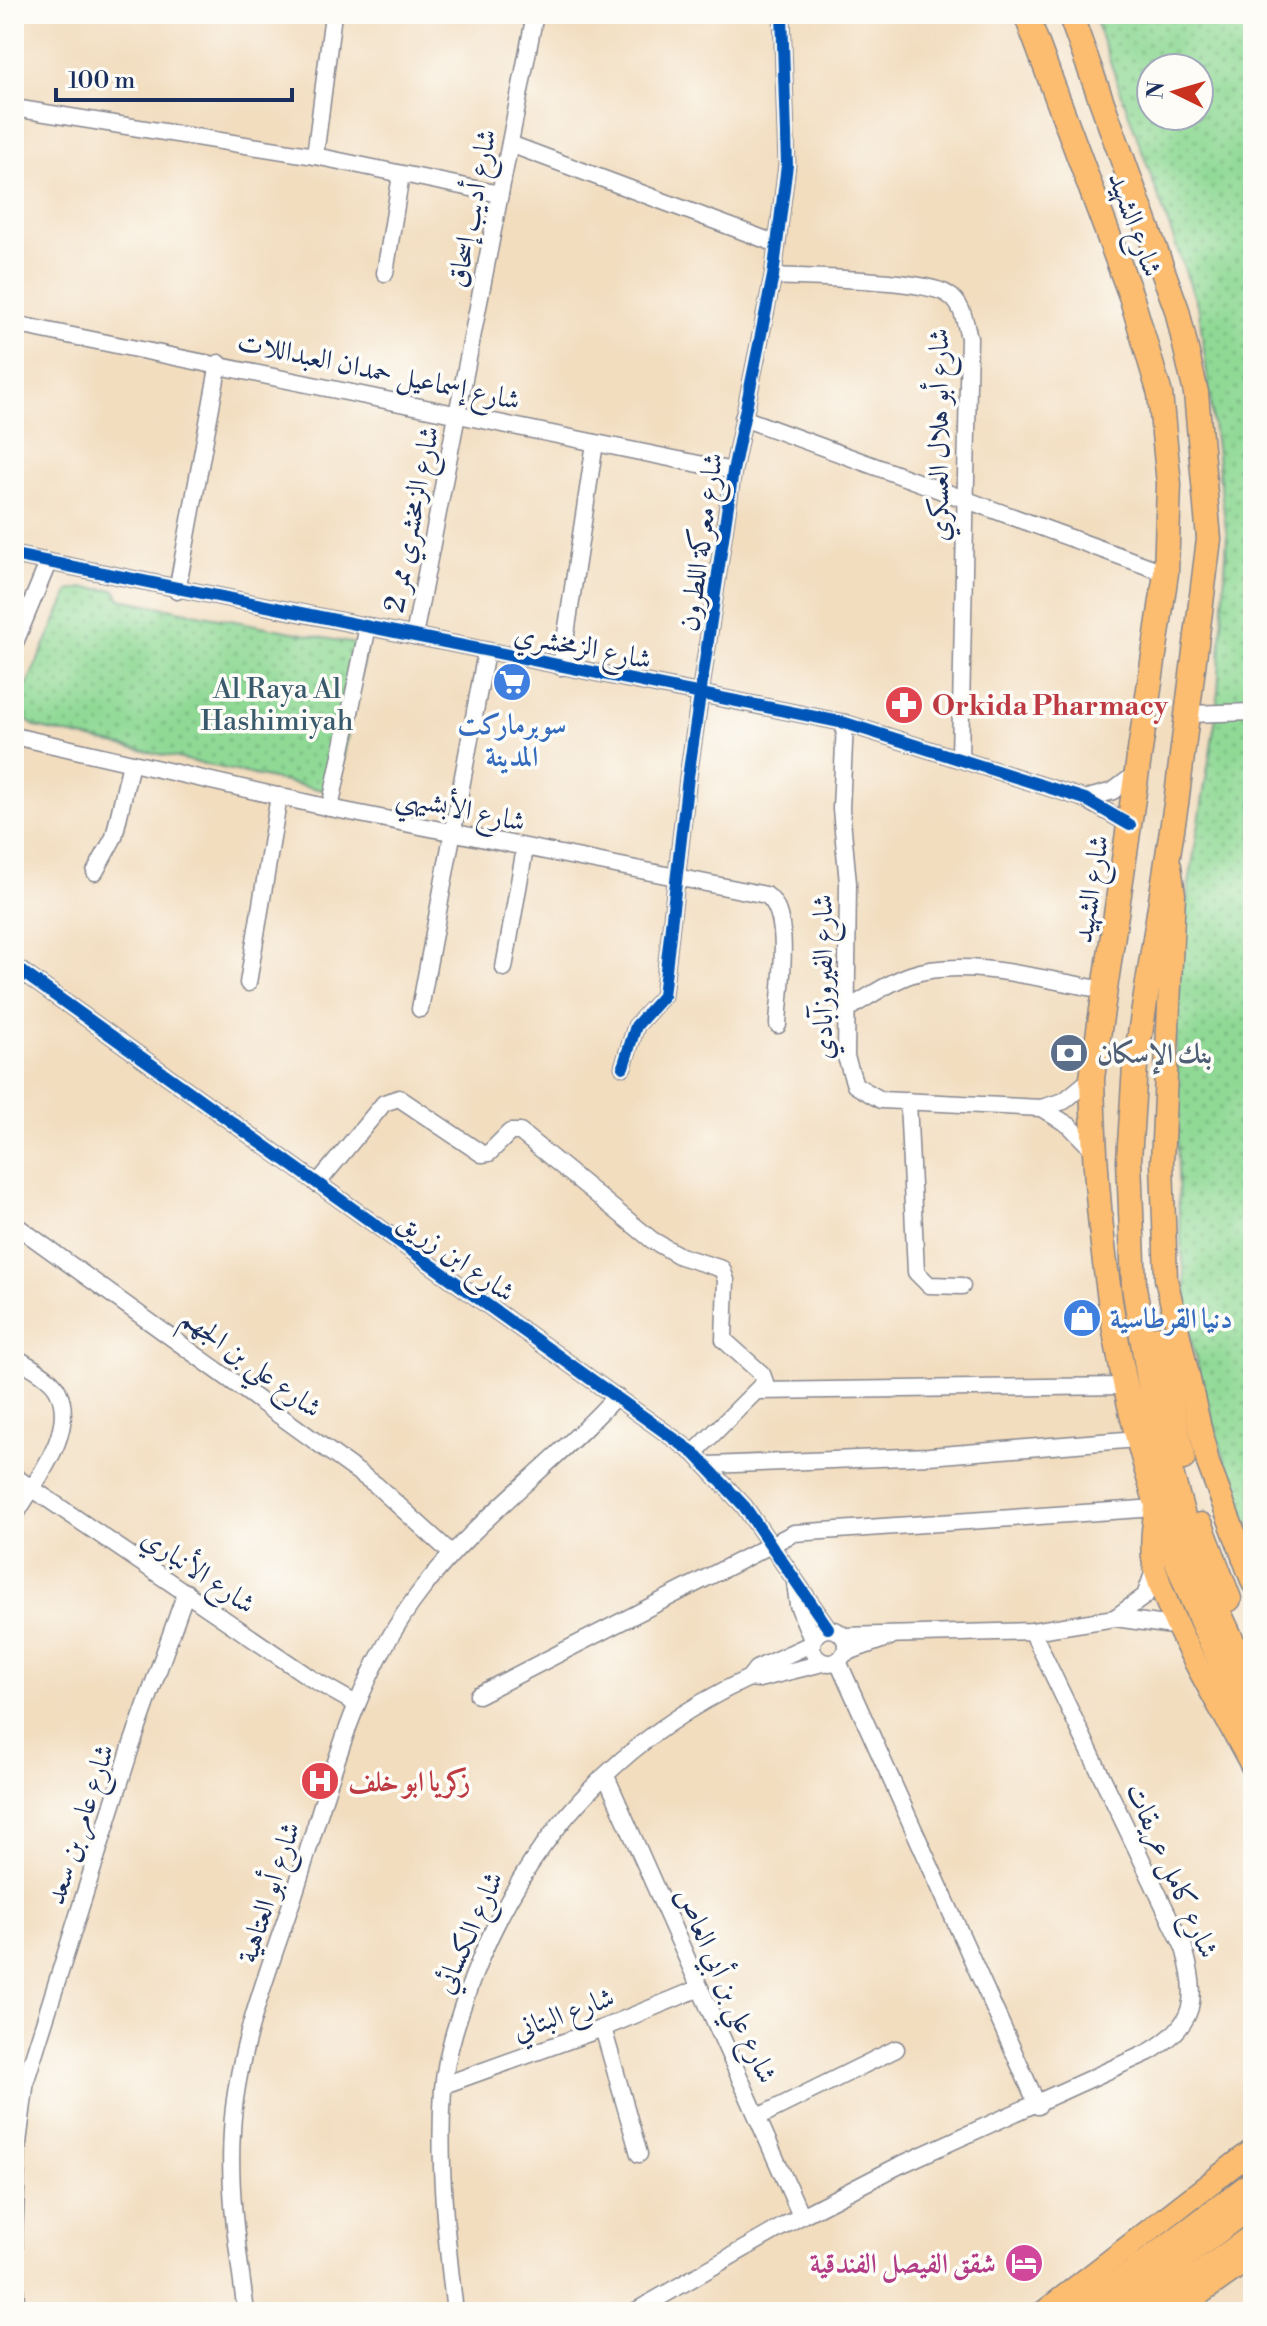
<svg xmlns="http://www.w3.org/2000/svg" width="1267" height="2326" font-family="'Libre Bodoni',Amiri,serif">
<defs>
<pattern id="park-dots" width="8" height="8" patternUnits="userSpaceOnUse" patternTransform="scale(2)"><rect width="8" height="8" fill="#90d995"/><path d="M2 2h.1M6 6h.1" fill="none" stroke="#75b07d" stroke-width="1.8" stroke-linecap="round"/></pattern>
</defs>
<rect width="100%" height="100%" fill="#fdfcf7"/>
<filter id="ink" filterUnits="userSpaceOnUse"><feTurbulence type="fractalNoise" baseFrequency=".0125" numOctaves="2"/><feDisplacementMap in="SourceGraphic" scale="16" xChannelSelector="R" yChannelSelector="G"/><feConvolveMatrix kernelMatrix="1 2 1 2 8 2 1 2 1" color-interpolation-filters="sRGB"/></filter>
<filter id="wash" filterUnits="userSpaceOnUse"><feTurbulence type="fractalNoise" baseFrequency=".006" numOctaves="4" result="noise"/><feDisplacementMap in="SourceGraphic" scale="32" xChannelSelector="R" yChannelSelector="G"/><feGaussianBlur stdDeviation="1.8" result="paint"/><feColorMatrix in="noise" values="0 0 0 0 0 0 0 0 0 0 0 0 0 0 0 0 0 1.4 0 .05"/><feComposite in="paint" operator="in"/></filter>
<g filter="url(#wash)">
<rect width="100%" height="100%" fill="#f2ddbf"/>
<g fill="url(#park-dots)" stroke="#56847a" stroke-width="2" fill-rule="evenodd">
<path d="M1093 14H1253V1538L1219 1443 1191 1341 1179 1219 1174 978 1217 710 1227 537 1199 310ZM1151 68H1199V116H1151Z"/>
<polygon points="84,588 115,590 120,599 366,646 336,793 36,727 23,718 20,704 24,691 69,591"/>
</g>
</g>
<g filter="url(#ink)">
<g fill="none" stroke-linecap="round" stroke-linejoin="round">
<defs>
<g id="minor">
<polyline points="14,108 315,156 500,194"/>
<polyline points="510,144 777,244"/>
<polyline points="315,156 333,14"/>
<polyline points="385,273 401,175"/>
<path d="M773 276C809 278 922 279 947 294 963 303 965 322 969 338L960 757"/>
<polyline points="14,324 733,471"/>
<polyline points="743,418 1166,573"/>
<polyline points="14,555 845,723 1085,799 1130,825"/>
<polyline points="177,591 219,363"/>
<polyline points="414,636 535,14"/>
<polyline points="14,645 48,563"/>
<polyline points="561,667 595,443"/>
<polyline points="1188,714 1253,712"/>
<polyline points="845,723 841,809 848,883 846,1057 855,1085 881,1100 1041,1108 1064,1101 1092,1078"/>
<path d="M14 736 330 808 766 895C794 913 779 993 778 1025"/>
<polyline points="1085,799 1113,791 1138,772"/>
<polyline points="330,808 368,626"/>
<polyline points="95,872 114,837 131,763"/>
<polyline points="14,966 694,1453 744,1506 828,1628"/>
<polyline points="504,968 525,848"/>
<polyline points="248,983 279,796"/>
<polyline points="420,1009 486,652"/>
<path d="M846 1010C867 998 887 983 910 975 966 956 1048 981 1105 990"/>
<polyline points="623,1067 636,1026 663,996 688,777 733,471 773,276 787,165 782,14"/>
<polyline points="908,1101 916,1272 929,1285 962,1286"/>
<polyline points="1041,1108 1070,1126 1094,1151"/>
<polyline points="317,1184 384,1103 399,1098 482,1154 489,1153 510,1132 520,1132 652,1240 680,1256 722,1269 726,1280 724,1340 762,1374 765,1382 694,1453"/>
<polyline points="14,1224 376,1485 451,1553"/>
<path d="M14 1356C28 1366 51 1376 58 1391 78 1433 32 1484 14 1518"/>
<polyline points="757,1391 1125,1386"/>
<polyline points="709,1465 929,1456 1137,1439"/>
<polyline points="14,1476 312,1679 356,1704"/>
<polyline points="795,1582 798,1605 812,1640"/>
<polyline points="1116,1617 1145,1596 1155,1568"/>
<circle cx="829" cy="1646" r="17"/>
<polyline points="843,1636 1032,1631 1115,1618 1180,1627"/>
<polyline points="845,1653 890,1637"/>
<polyline points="838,1661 1038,2106"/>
<polyline points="749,1678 759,1679 823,1663"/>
<polyline points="478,1695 794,1533 1156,1508"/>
<polyline points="606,1776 801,2216"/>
<polyline points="603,2028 639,2154"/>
<polyline points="444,2085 603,2028 700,1988"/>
<polyline points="758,2117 896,2049"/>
<polyline points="16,2312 14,2236 18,2143 26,2080 131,1747 186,1592"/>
<path d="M246 2312C238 2252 228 2191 232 2131 236 2051 268 1973 293 1898 327 1794 352 1680 420 1592 476 1518 554 1465 616 1396"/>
<path d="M455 2312C446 2237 438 2164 443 2089 446 2052 460 2012 473 1977 524 1843 617 1739 749 1678L756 1669 811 1644"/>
<path d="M634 2312 801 2216 898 2166 1149 2052C1197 2024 1198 1998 1184 1948L1032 1631"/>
</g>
<g id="major">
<polyline points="1170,866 1174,894 1162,1163 1166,1279 1208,1463 1253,1583"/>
<path d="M1156 1508C1153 1527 1150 1549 1155 1569 1175 1636 1221 1706 1253 1768"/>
<polyline points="1044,2312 1253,2150"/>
<polyline points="1078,2312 1253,2181"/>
<polyline points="1111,2312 1253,2206"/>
<polyline points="1174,2312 1253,2256"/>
</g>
<g id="highway">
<path d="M1026 14 1131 296 1160 394 1169 484 1166 573 1092 1078C1097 1310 1138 1519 1253 1724"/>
<polyline points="1070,14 1177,310 1196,393 1209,539 1176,804 1135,1066 1129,1160 1134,1287 1155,1416 1196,1563 1253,1686"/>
<polyline points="1157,1338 1183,1458"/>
<polyline points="1201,1525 1229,1599"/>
<polyline points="1147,2312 1253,2236"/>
</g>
</defs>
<use href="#minor" stroke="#86868e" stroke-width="19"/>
<use href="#major" stroke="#86868e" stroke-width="25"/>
<use href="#highway" stroke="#86868e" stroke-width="27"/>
<use href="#minor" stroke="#fff" stroke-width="16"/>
<use href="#major" stroke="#fcbd6f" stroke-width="22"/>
<use href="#highway" stroke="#fcbd6f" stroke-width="24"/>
<defs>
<g id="cycleway">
<polyline points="14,555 845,723 1085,799 1130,825"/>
<polyline points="14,966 694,1453 744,1506 828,1628"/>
<polyline points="623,1067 636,1026 663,996 688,777 733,471 773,276 787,165 782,14"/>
</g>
</defs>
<use href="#cycleway" stroke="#fdfcf7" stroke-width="17"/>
<use href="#cycleway" stroke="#0057b8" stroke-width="12"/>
</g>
</g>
<defs>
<symbol id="supermarket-disc" viewBox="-11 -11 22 22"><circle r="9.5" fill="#3f7fe0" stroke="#fdfcf7"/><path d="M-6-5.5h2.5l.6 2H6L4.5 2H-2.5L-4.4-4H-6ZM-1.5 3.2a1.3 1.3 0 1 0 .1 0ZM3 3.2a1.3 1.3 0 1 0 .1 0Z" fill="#fff"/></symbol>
<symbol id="pharmacy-disc" viewBox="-11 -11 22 22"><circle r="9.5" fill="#e0444e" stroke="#fdfcf7"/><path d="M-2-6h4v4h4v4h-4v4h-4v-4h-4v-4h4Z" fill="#fff"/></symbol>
<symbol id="bank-disc" viewBox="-11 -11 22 22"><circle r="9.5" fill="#5c6f8a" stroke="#fdfcf7"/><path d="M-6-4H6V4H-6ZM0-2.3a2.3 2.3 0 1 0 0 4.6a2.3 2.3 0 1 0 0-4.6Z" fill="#fff"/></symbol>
<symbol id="shop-disc" viewBox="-11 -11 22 22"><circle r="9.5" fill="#3f7fe0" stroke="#fdfcf7"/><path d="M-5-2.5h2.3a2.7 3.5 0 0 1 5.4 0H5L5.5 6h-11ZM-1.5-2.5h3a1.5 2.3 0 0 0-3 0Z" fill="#fff"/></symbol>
<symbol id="hospital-disc" viewBox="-11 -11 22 22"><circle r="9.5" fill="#e0444e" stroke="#fdfcf7"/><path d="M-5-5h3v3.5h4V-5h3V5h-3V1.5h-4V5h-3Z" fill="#fff"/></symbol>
<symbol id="hotel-disc" viewBox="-11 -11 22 22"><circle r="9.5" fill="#d1479c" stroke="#fdfcf7"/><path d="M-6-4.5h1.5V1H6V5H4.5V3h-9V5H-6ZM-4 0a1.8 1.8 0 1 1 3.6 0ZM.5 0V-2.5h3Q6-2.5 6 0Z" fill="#fff"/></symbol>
</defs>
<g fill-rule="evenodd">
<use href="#supermarket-disc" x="490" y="660" width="44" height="44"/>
<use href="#pharmacy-disc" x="882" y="683" width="44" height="44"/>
<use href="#bank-disc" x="1047" y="1031" width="44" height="44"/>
<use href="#shop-disc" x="1060" y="1296" width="44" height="44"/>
<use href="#hospital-disc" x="298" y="1759" width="44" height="44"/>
<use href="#hotel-disc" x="1002" y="2241" width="44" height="44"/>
</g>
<g text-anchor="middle" stroke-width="7" stroke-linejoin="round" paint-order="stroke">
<g font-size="28" fill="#1b2f5e" stroke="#fdfcf7">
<text transform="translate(471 208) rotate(-79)" y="10">شارع أديب إسحاق</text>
<text transform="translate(1136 224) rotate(70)" y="10">شارع الشهيد</text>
<text transform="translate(379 370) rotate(12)" y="10">شارع إسماعيل حمدان العبداللات</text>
<text transform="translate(938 435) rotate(-90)" y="10">شارع أبو هلال العسكري</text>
<text transform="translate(411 519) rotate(-79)" y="10">شارع الزمخشري ممر 2</text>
<text transform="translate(700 542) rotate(-82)" y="10">شارع معركة اللطرون</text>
<text transform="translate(583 646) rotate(11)" y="10">شارع الزمخشري</text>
<text transform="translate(461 808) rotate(12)" y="10">شارع الأبشيهي</text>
<text transform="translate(1090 889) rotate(-81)" y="10">شارع الشهيد</text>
<text transform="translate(822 977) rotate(-90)" y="10">شارع الفيروزآبادي</text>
<text transform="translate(457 1256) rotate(35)" y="10">شارع ابن زريق</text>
<text transform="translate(252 1362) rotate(36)" y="10">شارع علي بن الجهم</text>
<text transform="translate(199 1570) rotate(34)" y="10">شارع الأنباري</text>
<text transform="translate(79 1824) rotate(-72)" y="10">شارع عامر بن سعد</text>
<text transform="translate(1173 1870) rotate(66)" y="10">شارع كامل عريقات</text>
<text transform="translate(268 1892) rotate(-72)" y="10">شارع أبو العتاهية</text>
<text transform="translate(468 1932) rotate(-66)" y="10">شارع الكسائي</text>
<text transform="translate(727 1985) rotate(66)" y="10">شارع علي بن أبي العاص</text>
<text transform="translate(563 2013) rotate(-20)" y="10">شارع البتاني</text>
</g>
<g font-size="28" fill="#385a6c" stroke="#fdfcf7">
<text x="277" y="698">Al Raya Al<tspan x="277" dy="32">Hashimiyah</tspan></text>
</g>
<g font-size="28" font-weight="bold" fill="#be3a42" stroke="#fdfcf7" text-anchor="start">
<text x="932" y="715">Orkida Pharmacy</text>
<text x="348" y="1791">زكريا ابو خلف</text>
</g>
<g font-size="28" font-weight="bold" fill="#366cbe" stroke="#fdfcf7">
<text x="512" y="734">سوبرماركت<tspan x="512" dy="32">المدينة</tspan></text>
<text x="1110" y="1328" text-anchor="start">دنيا القرطاسية</text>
</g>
<g font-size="28" font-weight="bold" fill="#4e5e75" stroke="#fdfcf7" text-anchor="start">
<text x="1097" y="1063">بنك الإسكان</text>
</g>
<g font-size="28" font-weight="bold" fill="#b23c85" stroke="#fdfcf7" text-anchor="end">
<text x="996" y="2273">شقق الفيصل الفندقية</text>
</g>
</g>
<rect width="1267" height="2326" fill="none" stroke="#fdfcf7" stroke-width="48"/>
<g transform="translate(1175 92) rotate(275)"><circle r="38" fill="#fdfcf7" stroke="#a3aaba" stroke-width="2"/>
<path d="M0-6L14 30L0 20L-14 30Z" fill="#c8321e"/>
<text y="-12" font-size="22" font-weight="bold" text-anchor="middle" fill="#1b2f5e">N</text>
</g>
<path d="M56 88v12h236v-12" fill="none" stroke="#1b2f5e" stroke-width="4"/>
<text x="68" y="88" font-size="24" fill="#1b2f5e" stroke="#fdfcf7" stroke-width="6" paint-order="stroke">100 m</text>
</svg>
